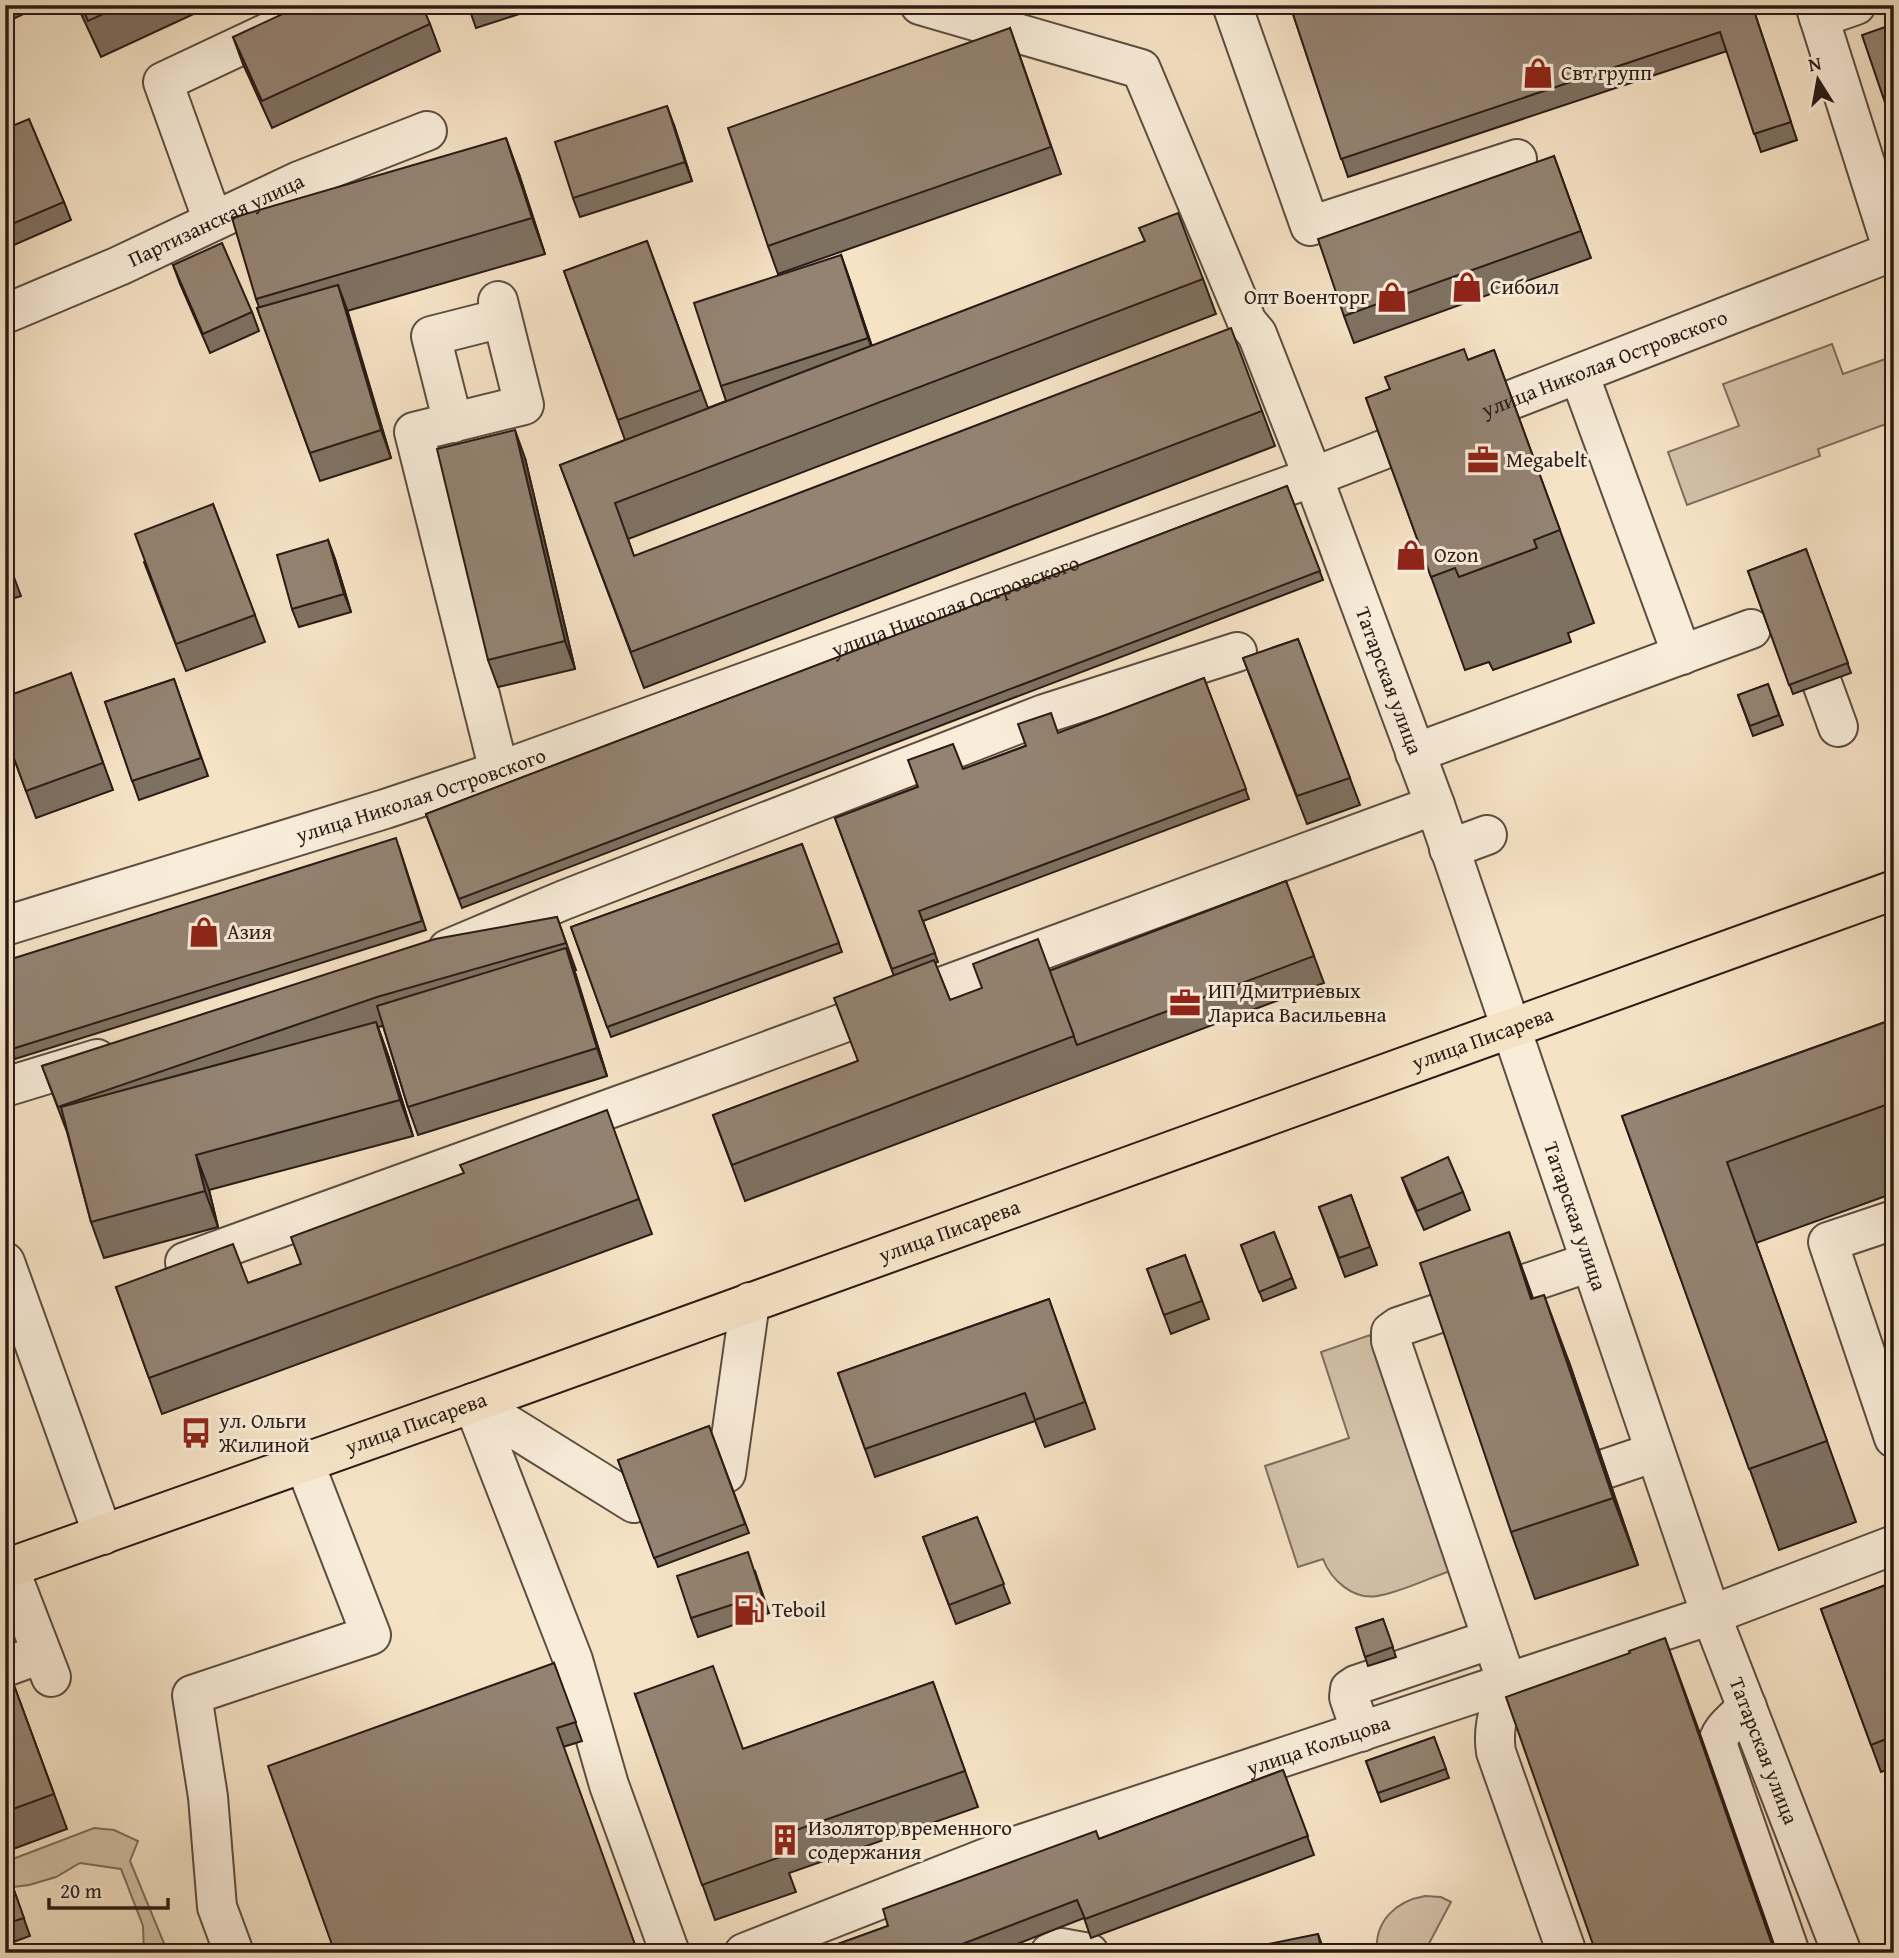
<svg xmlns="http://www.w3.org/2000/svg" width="1899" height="1958" font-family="'Gentium Book Plus',serif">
<rect width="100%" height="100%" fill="#f6e3c6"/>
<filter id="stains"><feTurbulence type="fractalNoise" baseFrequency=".00286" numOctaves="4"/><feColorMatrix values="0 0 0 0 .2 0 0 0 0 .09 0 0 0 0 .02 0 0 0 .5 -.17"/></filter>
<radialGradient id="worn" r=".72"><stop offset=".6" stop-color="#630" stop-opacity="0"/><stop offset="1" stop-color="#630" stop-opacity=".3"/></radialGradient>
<g fill="#d3c1a8" stroke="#7e6e5f" stroke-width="2">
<polygon points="1832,344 1843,374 1894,356 1894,421 1818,449 1820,456 1687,505 1668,452 1739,426 1723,384"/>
<path d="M1370 1335 1450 1571C1429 1578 1399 1593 1377 1596 1353 1600 1331 1580 1323 1559L1298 1567 1265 1466 1349 1438 1321 1352Z"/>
<polygon points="94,1828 114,1830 138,1841 130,1861 168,1953 144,1953 143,1926 121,1869 80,1863 56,1877 29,1885 5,1888 5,1862"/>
<path d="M1425 1896 1441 1897 1451 1902 1424 1953H1377C1374 1921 1396 1901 1425 1896Z"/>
</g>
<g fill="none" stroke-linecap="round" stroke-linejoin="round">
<defs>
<g id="minor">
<path id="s1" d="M920 5 1141 69 1247 322 1257 334 1313 477 1435 805 1711 1615 1842 1953"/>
<polyline points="1232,5 1310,226 1517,159"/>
<polyline points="1815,5 1893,251"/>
<polyline points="1819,18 1856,5"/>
<polyline points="213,221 163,82 284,25"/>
<polyline points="498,301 524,405 414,432 499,771"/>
<path id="s2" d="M5 314 119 266 299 181 427 131"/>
<polyline points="1579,374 1682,655"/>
<polyline points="453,423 431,336 502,318"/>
<polyline points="1822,683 1838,727"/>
<polyline points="1415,753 1751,629"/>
<polyline points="1449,849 1487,835"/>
<path id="s3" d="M5 926 385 809 499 771 1313 477 1894 251"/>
<polyline points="448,949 564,900 1044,714 1237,652"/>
<polyline points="5,1087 97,1059"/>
<polyline points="1894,1220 1828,1242 1894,1438"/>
<polyline points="5,1262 103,1535"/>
<polyline points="185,1262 667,1088 1435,805"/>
<polyline points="473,1403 573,1660 609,1785 670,1953"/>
<polyline points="473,1403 634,1503"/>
<polyline points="1605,1469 1655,1452"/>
<polyline points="726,1473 750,1302"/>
<polyline points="9,1568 51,1677"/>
<polyline points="5,1667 41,1654"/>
<path d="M1747 1707C1737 1718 1717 1731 1718 1746L1790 1953"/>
<polyline points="1361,1732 1349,1697 1350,1689 1356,1685 1492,1639"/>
<polyline points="234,1953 217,1907 208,1797 192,1695 371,1635 304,1462"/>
<path id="s4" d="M744 1953 1019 1845 1711 1615 1894 1545"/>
<polyline points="1050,1953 1061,1948 1089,1953"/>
<path d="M1567 1953 1496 1752C1492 1727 1500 1707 1507 1683L1391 1341V1332L1398 1327 1590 1262"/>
</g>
<g id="major">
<path id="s5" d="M5 1569 473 1403 1894 890"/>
</g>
</defs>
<use href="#minor" stroke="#5c4d42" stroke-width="42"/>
<use href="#major" stroke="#291b16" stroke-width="42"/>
<use href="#minor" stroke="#f9edda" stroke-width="38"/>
<use href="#major" stroke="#f6e3c6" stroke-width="38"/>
</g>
<g fill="#7f7162" stroke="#291b16" stroke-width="2">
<polygon points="5,5 42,5 5,23"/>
<polygon points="77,5 213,5 101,57"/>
<polygon points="468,5 547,5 476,28"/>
<polygon points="1290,5 1752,5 1797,140 1761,152 1727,51 1348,177"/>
<polygon points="430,24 440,51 272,128 243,64 233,37"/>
<polygon points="1010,28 1061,174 778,274 768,246"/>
<polygon points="674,125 692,181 580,217 573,198"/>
<polygon points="5,129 64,202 71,220 5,249"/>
<polygon points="1554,156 1591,258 1354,343 1344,316"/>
<polygon points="519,174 545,254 347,311 391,458 320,481 257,308 259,307 256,299"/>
<polygon points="647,241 708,408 726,401 721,386 841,255 872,346 1203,279 1216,314 628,539 634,556 1262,411 1275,446 644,688 560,465 625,440 564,271"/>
<polygon points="173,265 252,312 259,331 210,353 180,284"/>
<polygon points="1494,350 1594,623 1568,633 1571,642 1493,670 1489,662 1465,670 1366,398"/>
<polygon points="525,458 575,669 498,687 488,660"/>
<polygon points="1287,486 1323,580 462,908 426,814"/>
<polygon points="213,504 265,642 186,671 144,562"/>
<polygon points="328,540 335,559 351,612 299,627 292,609"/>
<polygon points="1806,549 1851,673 1793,694 1748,571"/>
<polygon points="5,553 21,596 5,601"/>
<polygon points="1298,639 1360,805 1307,824 1243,658"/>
<polygon points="71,673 113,790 36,818 5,734"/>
<polygon points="1204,678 1249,799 923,921 938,962 935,963 950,1000 1049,971 1286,881 1324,983 745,1201 713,1115 858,1061 894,976 835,818"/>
<polygon points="174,679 208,776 139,800 105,702"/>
<polygon points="1768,684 1783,725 1753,736 1738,695"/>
<polygon points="802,844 842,952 611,1037 571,927"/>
<polygon points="399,847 426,930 15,1059 5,1029"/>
<polygon points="557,917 576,970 574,970 607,1076 418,1135 408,1107 383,1026 378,1027 389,1058 413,1136 209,1190 218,1227 104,1258 91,1222 67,1132 42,1066"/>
<polygon points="1894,1019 1894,1193 1756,1243 1856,1522 1779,1550 1622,1116"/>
<polygon points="1402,1178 1463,1192 1470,1210 1424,1230 1409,1196"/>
<polygon points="1351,1195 1377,1265 1345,1277 1319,1207"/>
<polygon points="639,1199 652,1234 162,1414 116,1287 248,1283 301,1264"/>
<polygon points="1274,1232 1296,1288 1263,1301 1241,1245"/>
<polygon points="1509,1232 1533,1298 1569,1362 1638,1565 1535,1599 1511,1532"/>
<polygon points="1185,1255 1209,1319 1171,1334 1147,1269"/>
<polygon points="1049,1299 1095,1429 1045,1447 1035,1421 875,1477 838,1373"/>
<polygon points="709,1426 749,1533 658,1567 618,1460"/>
<polygon points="977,1517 1010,1603 956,1624 923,1537"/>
<polygon points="755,1571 769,1613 698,1637 691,1618"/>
<polygon points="1894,1582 1894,1767 1881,1772 1821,1609"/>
<polygon points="1383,1619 1396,1657 1368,1666 1356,1628"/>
<polygon points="5,1661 67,1829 5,1852"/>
<polygon points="554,1663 582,1741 563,1747 335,1953"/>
<polygon points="933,1682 978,1807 789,1873 796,1892 715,1920 635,1694 743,1749"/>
<polygon points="1434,1737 1449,1778 1381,1802 1366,1761"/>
<polygon points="1283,1770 1314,1855 1091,1938 1084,1918 994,1953 813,1953 888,1926 1099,1839"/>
<polygon points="9,1876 30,1936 5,1945 5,1877"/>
</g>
<g fill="#685c50" stroke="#291b16" stroke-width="2">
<polygon points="667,106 674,125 692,181 685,162"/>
<polygon points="506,138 519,174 545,254 532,218"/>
<polygon points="841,255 851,283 878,365 868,338"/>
<polygon points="338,285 348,312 391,458 381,430"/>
<polygon points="515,430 525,458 575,669 565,641"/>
<polygon points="328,540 335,559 351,612 344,594"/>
<polygon points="566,948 576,975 607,1076 597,1048"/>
<polygon points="376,1022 389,1058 413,1136 400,1100"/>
<polygon points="196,1155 209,1190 218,1227 205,1191"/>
<polygon points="1509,1232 1533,1300 1531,1299"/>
<polygon points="1544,1295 1569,1362 1638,1565 1613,1498"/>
<polygon points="1665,1638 1698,1728 1777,1953 1775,1953"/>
<polygon points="1318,1934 1325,1953 1322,1953"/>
</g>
<g fill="#948372" stroke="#291b16" stroke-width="2">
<polygon points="5,5 19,5 5,12"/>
<polygon points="81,5 123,5 88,21"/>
<polygon points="302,5 422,5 430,24 262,101 233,37"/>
<polygon points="1290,5 1752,5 1791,122 1754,134 1720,32 1341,159"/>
<polygon points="1894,24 1894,129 1862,35"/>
<polygon points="1010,28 1051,147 768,246 728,128"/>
<polygon points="667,106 685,162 573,198 555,142"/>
<polygon points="29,119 64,202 5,227 5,129"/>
<polygon points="506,138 532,218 256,299 232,218"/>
<polygon points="1554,156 1581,231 1344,316 1318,239"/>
<polygon points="1178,213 1203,279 615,503 634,556 1231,328 1262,411 631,652 560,465 1145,241 1139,228"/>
<polygon points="647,241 701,390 618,420 564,271"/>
<polygon points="222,243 252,312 203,334 173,265"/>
<polygon points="841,255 868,338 721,386 694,303"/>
<polygon points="338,285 381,430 310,453 257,308"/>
<polygon points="1464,349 1468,360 1494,350 1560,530 1534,540 1537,548 1459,577 1455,568 1431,577 1366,398 1390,389 1385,377"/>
<polygon points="515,430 565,641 488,660 437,449"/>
<polygon points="1287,486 1320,571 459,899 426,814"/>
<polygon points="213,504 255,615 176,644 135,534"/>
<polygon points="328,540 344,594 292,609 277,555"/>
<polygon points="1806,549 1848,663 1789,685 1748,571"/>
<polygon points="5,553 14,577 5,580"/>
<polygon points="1298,639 1350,778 1297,796 1243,658"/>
<polygon points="71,673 103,763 26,791 5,734 5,697"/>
<polygon points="1204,678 1246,789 919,911 935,953 892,969 835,818 918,787 908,760 953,744 963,769 1026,746 1018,724 1051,713 1058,733"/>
<polygon points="174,679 201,758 132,781 105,702"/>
<polygon points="1768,684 1779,715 1750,726 1738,695"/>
<polygon points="396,838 422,921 12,1049 5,1029 5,961"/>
<polygon points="802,844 839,943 607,1027 571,927"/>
<polygon points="1286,881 1314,956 1077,1045 1049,971"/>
<polygon points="557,917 566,943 377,997 58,1107 42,1066 435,939"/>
<polygon points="1038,939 1074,1036 732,1165 713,1115 858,1061 834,998 934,960 950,1000 982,988 973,964"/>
<polygon points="566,948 597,1048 408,1107 377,1006"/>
<polygon points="1894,1019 1894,1102 1727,1162 1827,1441 1749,1469 1622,1116"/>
<polygon points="376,1022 400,1100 196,1155 205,1191 91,1222 61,1107"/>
<polygon points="607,1110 639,1199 149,1378 116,1287 233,1244 248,1283 301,1264 291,1237 464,1173 460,1165"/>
<polygon points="1448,1157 1463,1192 1417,1211 1402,1178"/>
<polygon points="1351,1195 1370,1247 1339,1258 1319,1207"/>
<polygon points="1274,1232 1292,1278 1259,1292 1241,1245"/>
<polygon points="1509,1232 1531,1299 1544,1295 1613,1498 1511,1532 1420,1263"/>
<polygon points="1185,1255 1202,1301 1164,1315 1147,1269"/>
<polygon points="1049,1299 1085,1402 1035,1420 1025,1393 865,1449 838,1373"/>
<polygon points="709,1426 745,1524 654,1558 618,1460"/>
<polygon points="977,1517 1004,1584 949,1605 923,1537"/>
<polygon points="748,1552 762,1595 691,1618 677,1576"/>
<polygon points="1894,1582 1894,1736 1871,1745 1821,1609"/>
<polygon points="1383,1619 1393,1647 1365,1657 1356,1628"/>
<polygon points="1665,1638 1775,1953 1596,1953 1506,1697 1630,1653 1629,1651"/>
<polygon points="5,1661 54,1794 5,1812"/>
<polygon points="554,1663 576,1722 557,1728 638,1953 335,1953 268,1766"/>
<polygon points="713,1666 743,1749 933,1682 965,1771 776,1837 783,1856 702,1885 635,1694"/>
<polygon points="1434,1737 1446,1769 1378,1793 1366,1761"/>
<polygon points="1283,1770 1308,1836 1085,1919 1077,1900 939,1953 813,1953 888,1926 883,1909 1096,1831 1099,1839"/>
<polygon points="1894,1787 1894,1813 1885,1791"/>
<polygon points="9,1876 24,1918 5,1924 5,1877"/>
<polygon points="1318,1934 1322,1953 1266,1953 1264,1945"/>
</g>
<defs>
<symbol id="shop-bare" viewBox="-9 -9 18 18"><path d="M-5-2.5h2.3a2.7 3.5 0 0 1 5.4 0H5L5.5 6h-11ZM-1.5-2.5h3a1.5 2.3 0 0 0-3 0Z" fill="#8f2418" stroke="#f9edda" stroke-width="2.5" paint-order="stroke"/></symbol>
<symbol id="office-bare" viewBox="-9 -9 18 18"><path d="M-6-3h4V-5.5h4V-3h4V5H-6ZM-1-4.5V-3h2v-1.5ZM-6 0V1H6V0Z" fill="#8f2418" stroke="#f9edda" stroke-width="2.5" paint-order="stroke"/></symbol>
<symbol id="bus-bare" viewBox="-9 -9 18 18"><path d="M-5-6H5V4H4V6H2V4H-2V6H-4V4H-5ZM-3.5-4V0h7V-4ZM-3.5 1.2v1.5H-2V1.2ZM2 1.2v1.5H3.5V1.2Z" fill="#8f2418" stroke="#f9edda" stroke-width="2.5" paint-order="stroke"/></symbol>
<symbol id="fuel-bare" viewBox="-9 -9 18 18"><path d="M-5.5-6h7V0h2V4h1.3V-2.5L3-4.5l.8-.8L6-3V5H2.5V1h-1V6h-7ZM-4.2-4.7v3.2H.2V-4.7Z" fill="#8f2418" stroke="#f9edda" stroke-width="2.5" paint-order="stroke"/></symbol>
<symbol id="building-bare" viewBox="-9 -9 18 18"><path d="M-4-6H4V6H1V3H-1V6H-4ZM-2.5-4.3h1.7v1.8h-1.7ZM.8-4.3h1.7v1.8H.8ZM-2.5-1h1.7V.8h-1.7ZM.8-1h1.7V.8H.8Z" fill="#8f2418" stroke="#f9edda" stroke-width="2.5" paint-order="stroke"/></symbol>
</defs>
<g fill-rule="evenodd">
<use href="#shop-bare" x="1516" y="51" width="44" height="44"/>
<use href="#shop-bare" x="1445" y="265" width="44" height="44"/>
<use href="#shop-bare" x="1370" y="275" width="44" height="44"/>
<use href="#office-bare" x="1461" y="438" width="44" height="44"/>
<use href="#shop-bare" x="1389" y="533" width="44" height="44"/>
<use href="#shop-bare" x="182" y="910" width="44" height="44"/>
<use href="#office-bare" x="1163" y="981" width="44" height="44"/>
<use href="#bus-bare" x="174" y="1411" width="44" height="44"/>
<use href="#fuel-bare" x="727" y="1588" width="44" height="44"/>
<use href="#building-bare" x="763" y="1818" width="44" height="44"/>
</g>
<g text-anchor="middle" stroke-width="6" stroke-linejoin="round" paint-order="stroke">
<g font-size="21" fill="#291b16" stroke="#f9edda" text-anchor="start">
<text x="1561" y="80">Свт групп</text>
<text x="1490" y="294">Сибоил</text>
<text x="1369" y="304" text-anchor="end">Опт Военторг</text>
<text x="1506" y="467">Megabelt</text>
<text x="1434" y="562">Ozon</text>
<text x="227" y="939">Азия</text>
<text x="1208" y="998">ИП Дмитриевых<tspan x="1208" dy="24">Лариса Васильевна</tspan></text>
<text x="219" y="1428">ул. Ольги<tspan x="219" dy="24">Жилиной</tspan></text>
<text x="772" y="1617">Teboil</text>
<text x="808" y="1835">Изолятор временного<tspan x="808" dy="24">содержания</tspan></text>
</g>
<g font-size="21" fill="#291b16" stroke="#f9edda">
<text dy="7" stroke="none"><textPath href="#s2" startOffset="231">Партизанская улица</textPath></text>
<text dy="7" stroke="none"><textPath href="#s3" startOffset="1696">улица Николая Островского</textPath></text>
<text dy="7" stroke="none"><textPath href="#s3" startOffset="1003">улица Николая Островского</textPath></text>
<text dy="7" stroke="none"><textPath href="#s1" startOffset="891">Татарская улица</textPath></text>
<text dy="7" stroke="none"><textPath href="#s3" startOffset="436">улица Николая Островского</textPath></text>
<text dy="7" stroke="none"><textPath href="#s5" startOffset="1570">улица Писарева</textPath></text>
<text dy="7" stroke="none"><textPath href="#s1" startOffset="1458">Татарская улица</textPath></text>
<text dy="7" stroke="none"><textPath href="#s5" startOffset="1003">улица Писарева</textPath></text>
<text dy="7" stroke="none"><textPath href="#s5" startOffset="436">улица Писарева</textPath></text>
<text dy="7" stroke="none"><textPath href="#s4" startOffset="611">улица Кольцова</textPath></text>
<text dy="7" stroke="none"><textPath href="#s1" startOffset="2025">Татарская улица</textPath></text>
</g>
</g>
<rect width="1899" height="1958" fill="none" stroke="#f6e3c6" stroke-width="28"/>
<rect x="7" y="7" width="1885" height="1944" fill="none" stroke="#291b16" stroke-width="3.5"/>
<rect x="14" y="14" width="1871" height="1930" fill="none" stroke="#291b16" stroke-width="2"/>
<g transform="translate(1818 80) rotate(349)" stroke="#f9edda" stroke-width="5" paint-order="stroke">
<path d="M0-5L12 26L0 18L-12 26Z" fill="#291b16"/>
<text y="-10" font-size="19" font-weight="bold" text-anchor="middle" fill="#291b16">N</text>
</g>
<path d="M49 1898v10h119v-10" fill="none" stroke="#291b16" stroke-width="3.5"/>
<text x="60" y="1898" font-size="21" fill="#291b16" stroke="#f9edda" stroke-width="5" paint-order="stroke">20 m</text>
<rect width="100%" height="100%" filter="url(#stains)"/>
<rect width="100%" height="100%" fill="url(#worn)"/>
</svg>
